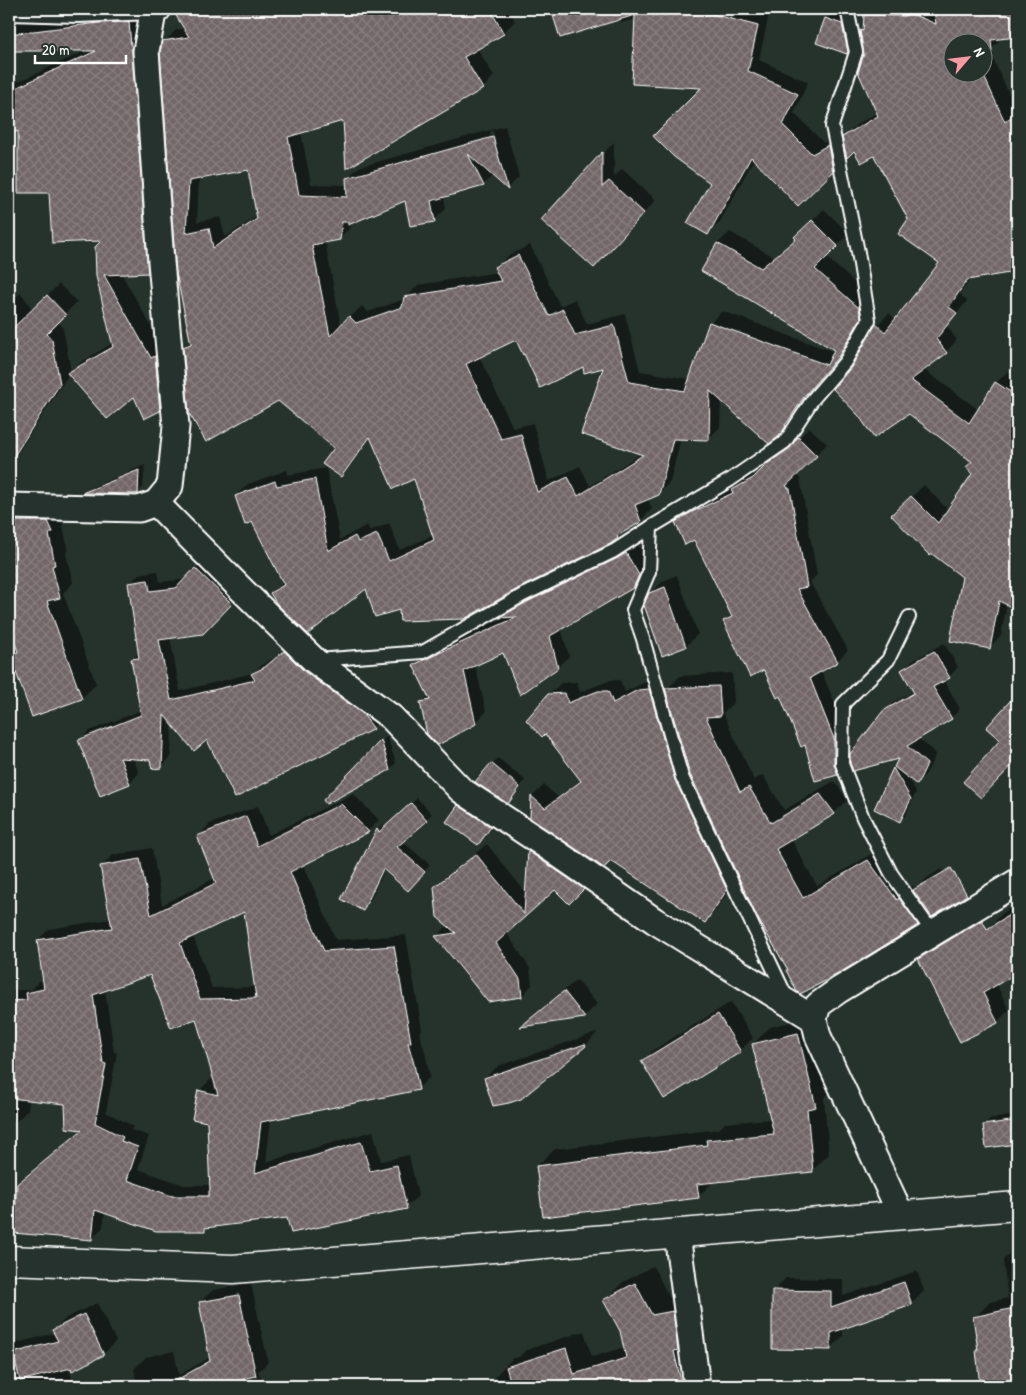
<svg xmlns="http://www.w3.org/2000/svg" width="1026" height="1395" font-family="'Patrick Hand',sans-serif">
<defs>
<pattern id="building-cross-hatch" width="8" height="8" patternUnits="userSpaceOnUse" patternTransform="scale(1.25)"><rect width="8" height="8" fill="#726668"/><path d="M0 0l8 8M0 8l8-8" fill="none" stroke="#877d7f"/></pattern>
</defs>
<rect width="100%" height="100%" fill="#26332d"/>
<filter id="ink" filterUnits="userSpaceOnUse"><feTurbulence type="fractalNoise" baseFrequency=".02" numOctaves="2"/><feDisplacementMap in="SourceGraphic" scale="10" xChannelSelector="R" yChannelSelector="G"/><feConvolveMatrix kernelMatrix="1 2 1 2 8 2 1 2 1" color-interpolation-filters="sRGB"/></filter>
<g filter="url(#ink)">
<g fill="#0007" fill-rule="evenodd">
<polygon points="9,9 140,11 159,260 147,272 121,273 163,347 171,398 159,410 134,395 69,374 9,467 9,302 21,293 33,310 59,284 77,302 58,321 63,328 71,372 81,362 113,343 97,276 105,239 50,192 19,129 9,134 9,86 87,50 9,49"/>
<path d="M180 9H508L515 21 503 33 477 48 494 76 483 88 347 167 344 119 301 132 311 184 348 185 347 178 359 167 505 126 519 177 508 188 493 175 483 185 444 196 446 209 434 220 406 199 351 222V227L339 238 325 241 341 326 362 306 368 312 405 299 418 285 498 272 496 267 508 256 530 245 560 306 575 299 587 324 625 314 640 371 690 379 711 322 722 311 834 352 836 350 702 270 718 243 730 232 774 257 797 238 796 237 824 209 849 234 826 257 870 296 872 306 850 344 818 381 801 407 796 412 797 413 791 423 778 435 721 399 720 427 709 438H681L670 482 658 494 648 499 652 509 640 521 626 529 618 537 401 609 367 587 272 593 284 582 253 521 236 496 248 484 287 470 288 475 326 468 340 540 367 525 370 531 389 523 400 550 434 535 414 478 371 437 352 464 341 476 335 447 278 399 184 347 192 340 164 42 176 30 185 28 176 13ZM493 131 501 162 498 159 490 132ZM249 169 258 216 225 237 220 217 197 222 199 178ZM516 339 584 366H605L642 453 590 486 580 466 549 481 533 423 513 428 479 356Z"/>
<polygon points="550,9 749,9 769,14 759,60 808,82 794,113 824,143 839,135 844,159 798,204 754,159 720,222 708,233 711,183 704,87 636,19 620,23 621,18 551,10"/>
<path d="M871 9H1017V36L1003 37 991 50H989L1014 105 1017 103V270L971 278 960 294 967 301 947 326 957 340 946 352 923 369 979 410 996 383 1008 371 1017 377V602L1013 607 1007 603 1001 636 989 648 964 577 897 511 924 485 948 510 974 474 973 461 853 367 877 325 889 313 896 320 941 262 910 219 874 154 844 137 856 125 878 112 861 31 865 27V15ZM954 42H984V72H954Z"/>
<polygon points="832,13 848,18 853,46 847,52 826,19"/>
<polygon points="614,142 614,177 622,169 656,200 606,254 543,220"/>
<polygon points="809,427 827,444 796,475 800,478 817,575 810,582 848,650 837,661 821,670 845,728 848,763 837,774 764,669 724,621 732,614 695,539 676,523 687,512 704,502 738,485 744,480 765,468 779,454 796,442"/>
<polygon points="145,465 143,487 137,493 85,492 90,488"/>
<polygon points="24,510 66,517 62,521 68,550 66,553 73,583 63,593 96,684 82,698 11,655 18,648 14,588 9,582 9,523"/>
<polygon points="637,543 649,564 644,576 633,587 561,628 569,656 558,667 504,651 475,664 486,712 475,723 421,703 429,695 415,665 426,655 508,616 502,617 511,607"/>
<polygon points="206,559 241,593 202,633 170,637 180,691 253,673 263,664 276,657 295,642 383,718 373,727 236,797 207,738 172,724 171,757 161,767 151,759 133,758 139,773 130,783 79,741 89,731 142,710 132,660 139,653 129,584 139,574 158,571 160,582 187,579"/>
<polygon points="677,575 698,634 686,646 650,594 663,581"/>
<polygon points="944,643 958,667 949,677 944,680 960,709 951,718 918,738 936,754 926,774 917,783 907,775 916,792 906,815 900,821 876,809 894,769 897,767 900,757 884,712 894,702 914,691 902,670 912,661"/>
<polygon points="732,673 734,702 723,713 754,780 763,775 784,810 834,781 848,800 834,813 791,839 817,886 882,848 911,887 913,886 915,890 927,878 941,869 954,897 930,912 917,924 789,969 739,875 716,910 705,921 611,859 531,817 532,797 544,785 558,797 582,779 549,695 561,683 577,682 580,692 611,680 620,680 625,692 651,679 691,779 692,778 667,689 680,676"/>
<polygon points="1017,695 1017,768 1002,740 988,728"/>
<polygon points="387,736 396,763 390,769 324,800"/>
<polygon points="498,758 525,780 514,796 477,782"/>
<path d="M353 794 379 820 368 831 303 864 336 940 406 935 422 1030 419 1032 425 1052 430 1077 418 1088 271 1119 266 1162 373 1131 381 1161 409 1155 418 1196 406 1207 288 1216 208 1227 205 1230 105 1212 103 1227 92 1238 18 1184 30 1172 83 1129 66 1103 30 1099 28 1109 17 1121 9 1120V990H31L39 981 44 980 38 940 49 929 111 919 102 866 113 855 152 848 162 905 215 878 199 836 210 824 258 806 269 835ZM245 911 255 987 212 988 193 936ZM151 974 197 1017 215 1080 211 1079 199 1091 208 1121 211 1185H184L138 1169 149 1136 131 1130 133 1126 106 1112 117 1053 114 1052 105 989Z"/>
<polygon points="472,794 503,814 490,831 478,843 459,806"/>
<polygon points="417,798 432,814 402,841 430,865 414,884 385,869 369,903 363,909 378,830 383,824 386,827"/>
<polygon points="539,841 593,878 569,902 555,888 506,932 530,968 532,985 522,996 437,936 448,925 436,887 447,876 487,844 526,893 529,851"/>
<polygon points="1017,904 1017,974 986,930 1003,913"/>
<polygon points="968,925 1009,1010 997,1022 920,959 932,946"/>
<polygon points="577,980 597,1004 585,1016 524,1025 534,1014"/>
<polygon points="731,1002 753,1038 740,1051 664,1097 642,1061 655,1049"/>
<polygon points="815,1016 833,1089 824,1098 829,1154 812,1171 714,1181 698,1197 537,1166 555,1149 719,1129 725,1123 771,1119 753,1044 770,1027"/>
<polygon points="598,1032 586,1045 485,1078 498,1066"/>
<polygon points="1017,1115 1017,1142 987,1146 984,1125 990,1119"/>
<polygon points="1017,1246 1017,1386 981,1386 977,1351 979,1348 975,1318 990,1302 1008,1298 1003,1260"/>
<polygon points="653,1266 670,1298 690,1294 704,1386 499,1386 495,1376 513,1358 519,1357 526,1350 584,1331 592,1357 625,1347 621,1330 605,1300 623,1282"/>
<polygon points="917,1271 924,1291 911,1304 843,1327 843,1336 830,1349 774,1291 786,1278 843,1279 843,1296"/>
<polygon points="251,1283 268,1362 258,1372 266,1386 137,1386 134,1369 146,1357 174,1351 179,1375 211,1357 200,1302 213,1290"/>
<polygon points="97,1303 116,1341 104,1354 69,1370 75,1386 9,1386 9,1345 55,1333 54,1330 66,1318"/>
</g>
<g fill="url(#building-cross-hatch)" stroke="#fff" fill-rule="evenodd">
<path d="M172 9H490L504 34 464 57 483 89 346 169 343 121 288 137 299 195 347 197 346 178 493 137 508 190 468 154 484 186 431 201 435 222 410 226 405 201 348 225V222H342L340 240 312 245 330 336 349 316 356 323 402 307 404 297 501 281 494 267 518 255 549 316 563 309 575 335 614 325 629 382 685 391 709 322 827 365 834 350 701 271 717 243 761 268 796 239 794 237 812 220 838 246 815 269 859 308 861 318 838 357 806 394 789 420 785 425 786 426 779 436 769 444 710 391 709 440 673 439 659 495 635 505 641 522 617 536 618 538 610 544 519 588 464 619 400 621 399 610 375 617 366 589 308 634 277 604 270 593 284 585 252 522 245 525 235 496 275 481 277 486 315 479 328 551 355 536 358 542 377 534 389 561 434 540 414 479 393 489 370 437 341 477 322 464 334 448 278 401 206 442 189 413 183 347 191 344 176 273 160 52 162 41 189 37ZM248 170 257 219 213 248 209 228 186 233 189 181ZM516 340 523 355 524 354 540 388 583 367 584 373 603 368 581 434 643 455 578 496 568 477 537 492 521 434 501 439 466 364Z"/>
<polygon points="551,9 635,9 635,13 635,9 705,9 705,12 758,26 748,71 798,94 783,125 812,154 828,145 833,172 798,206 751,157 708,235 687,223 710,183 674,157 653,136 701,88 632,84 635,15 560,38"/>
<polygon points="934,9 1017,9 1017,37 991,40 992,51 984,52 984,42 954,42 954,72 982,72 1005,122 1017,112 1017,241 1010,245 1015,272 967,280 949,307 957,313 936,339 947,353 911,380 969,423 995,382 1017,396 1017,610 999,601 990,649 950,641 962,577 932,554 930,556 891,515 911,496 938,523 972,474 966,467 972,462 909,414 874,438 859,416 833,389 852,366 876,324 885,332 939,263 898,234 908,219 874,156 861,163 854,151 847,158 842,137 878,116 858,72 864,54 860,30 863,31 864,15 905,16 907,12 936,24"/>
<polygon points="825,18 842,24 848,52 847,54 816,43"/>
<polygon points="129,22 131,46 132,46 132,52 148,273 104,275 151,358 155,356 160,411 144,419 134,397 107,419 67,373 113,347 96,276 95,247 101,241 52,243 49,193 18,193 18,131 9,135 9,91 96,51 9,51 9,34 99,23"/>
<polygon points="602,152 602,187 609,181 644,213 594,268 541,220"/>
<polygon points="47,295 66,315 47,334 52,340 60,384 9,464 9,332"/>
<polygon points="798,437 817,456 786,486 790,489 807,587 797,589 838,662 810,678 834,739 834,764 838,775 815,781 805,745 801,747 780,696 777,698 764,670 750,677 723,621 732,617 694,540 685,545 675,522 692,512 733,493 732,490 753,478 767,464 790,448"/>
<polygon points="139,470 138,494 82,493"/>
<polygon points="15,521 48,521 53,532 49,534 55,565 52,566 60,598 47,601 82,699 32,717 10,655 18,652 9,625 9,523"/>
<polygon points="626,553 639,575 633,588 550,636 558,668 520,695 503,653 464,671 476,724 438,745 427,734 420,702 430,700 413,665 517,617 499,618 527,602 618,558"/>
<polygon points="195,568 232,604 203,634 159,640 171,700 255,680 251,674 265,667 284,651 306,673 362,713 374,729 235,798 207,740 194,751 164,715 162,768 152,769 150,760 120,758 130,784 100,796 78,740 141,715 131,659 139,658 128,583 148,580 150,591 176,588"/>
<polygon points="665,587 686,647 662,656 644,605 649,593"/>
<polygon points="934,651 950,678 933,687 952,719 907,746 927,764 917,785 894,767 898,759 853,771 850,763 850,754 883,711 914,693 901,670"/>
<polygon points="719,686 721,716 706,717 740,792 749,787 771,823 820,794 835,814 776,849 803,898 868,860 897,900 899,898 918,925 831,978 800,994 797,992 786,970 788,970 757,917 690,774 665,688"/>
<polygon points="649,689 675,780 727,890 705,923 611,861 604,868 530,818 531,796 545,808 581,781 545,734 542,737 526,720 548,694 565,693 568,703 598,691 608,691 613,703 638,690"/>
<polygon points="1017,693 1017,760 981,798 963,782 1000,740 986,728"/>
<polygon points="381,740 390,770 326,804 323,800"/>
<polygon points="491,763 520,787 508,804 475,782"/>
<polygon points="893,768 911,799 900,822 874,809"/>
<polygon points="411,803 427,821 397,847 425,872 408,891 383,869 363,911 341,899 377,829 379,832"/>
<path d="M341 804 369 832 290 872 324 951 394 946 411 1042 408 1043 414 1064 419 1090 261 1122 255 1173 361 1142 370 1171 397 1165 407 1209 291 1233 287 1218 205 1228V1231H156L95 1210 92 1240 13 1233 17 1184 82 1130 66 1128 65 1104 9 1098V1001L27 1000 26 993 44 989 37 940 112 928 100 866 140 859 151 915 216 883 197 836 246 816 257 846ZM244 912 256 998 200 999 180 943ZM150 975 171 1028 196 1019 218 1095 198 1090 192 1119 207 1122 210 1191H209V1196H172L127 1180 138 1147 121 1141 123 1137 95 1123 106 1064 103 1063 93 995Z"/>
<polygon points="458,805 491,827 478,845 446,822"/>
<polygon points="528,851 584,889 569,904 555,890 496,943 520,979 522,997 488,1002 435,936 456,933 437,917 434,887 476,854 524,914"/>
<polygon points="951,868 967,895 932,917 913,890"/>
<polygon points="1017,910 1017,973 983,993 998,1023 960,1042 918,959 982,920 987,929"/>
<polygon points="564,991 585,1018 520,1027"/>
<polygon points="718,1014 741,1052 664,1099 641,1061"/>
<polygon points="798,1033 816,1107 807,1109 813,1172 697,1184 699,1198 543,1217 536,1166 707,1145 706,1140 774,1134 752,1044"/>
<polygon points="585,1044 586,1046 521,1099 509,1103 493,1106 484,1078"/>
<polygon points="1017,1120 1017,1144 986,1148 983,1125"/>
<polygon points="904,1282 912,1305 831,1333 831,1350 772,1349 772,1290 831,1291 831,1307"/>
<polygon points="635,1283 652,1315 673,1311 678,1350 674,1351 682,1386 512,1386 506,1367 566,1348 574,1374 626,1358 620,1331 603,1300"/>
<polygon points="239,1295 256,1376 243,1379 247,1386 166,1386 210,1361 199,1302"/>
<polygon points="1014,1308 1017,1333 1017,1386 980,1386 976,1350 978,1350 973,1317"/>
<polygon points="84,1314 104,1355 72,1371 71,1368 20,1381 13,1353 58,1341 52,1330"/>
</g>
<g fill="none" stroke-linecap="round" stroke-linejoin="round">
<defs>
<g id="lane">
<polyline points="9,14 78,16 153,13"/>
<polyline points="651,527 649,572 633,610 643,639 682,777 787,998"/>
<polyline points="909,617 888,660 843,704 842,764 863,818 891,873 933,933"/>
<polyline points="317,660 423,652 523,595 614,551 651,527 730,480 785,442 813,399 845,362 869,320 858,252 832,126 856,52 847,9"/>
</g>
<g id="street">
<polyline points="156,503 243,591 315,661 391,717 461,790 551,849 655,921 814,1019"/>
<polyline points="9,506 139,509 156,503 170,486 176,426 161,262 146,51 153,13 158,9"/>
<polyline points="901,1215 818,1036 814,1019 818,1005 839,990 1017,882"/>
<polyline points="677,1234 697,1386"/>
</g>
<polyline id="secondary" points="9,1260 233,1269 1017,1206"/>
</defs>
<use href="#lane" stroke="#fff" stroke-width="16"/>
<use href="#street" stroke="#fff" stroke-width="29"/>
<use href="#secondary" stroke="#fff" stroke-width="31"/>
<use href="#lane" stroke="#26332d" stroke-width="12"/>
<use href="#street" stroke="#26332d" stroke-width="25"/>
<use href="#secondary" stroke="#26332d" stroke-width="28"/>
</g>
</g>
<rect width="1026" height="1395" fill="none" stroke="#26332d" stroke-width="30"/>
<rect x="15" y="15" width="996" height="1365" fill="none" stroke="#fff" stroke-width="2" filter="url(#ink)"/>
<g transform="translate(968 58) rotate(62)"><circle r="24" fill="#26332d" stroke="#7d8581"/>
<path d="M0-4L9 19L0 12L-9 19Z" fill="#ff9aa2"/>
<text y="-8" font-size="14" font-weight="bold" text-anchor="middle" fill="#ffffff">N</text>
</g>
<path d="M35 55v8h91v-8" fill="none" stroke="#ffffff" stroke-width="2.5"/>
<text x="42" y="55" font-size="15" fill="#ffffff" stroke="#26332d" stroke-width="4" paint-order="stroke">20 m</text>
</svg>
